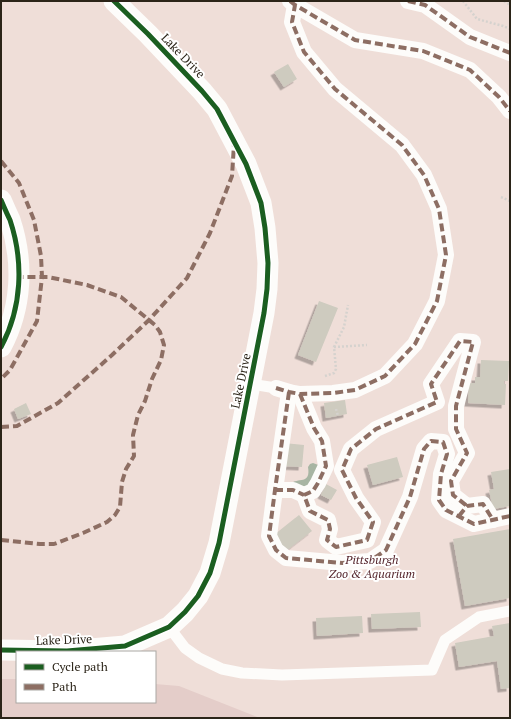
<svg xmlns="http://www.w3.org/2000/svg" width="511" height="719" font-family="'PT Serif',serif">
<defs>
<filter id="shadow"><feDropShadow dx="-3.5" dy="3.5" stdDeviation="0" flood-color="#0004"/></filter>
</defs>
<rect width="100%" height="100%" fill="#f4ecde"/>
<path fill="#efded8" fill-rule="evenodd" d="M1 1H510V718H1ZM17 652H155V702H17Z"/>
<polygon fill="#e4cdc9" points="1,679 17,679 17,702 155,702 155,684 179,686 260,718 1,718"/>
<path fill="#a8b5a3" d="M313 463 321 466 311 486 303 491 290 484C298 477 311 485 308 467L310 464Z"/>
<g fill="#cecbbf" filter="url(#shadow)">
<polygon points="288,64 297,79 284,87 274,72"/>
<polygon points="319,301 338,308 316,362 298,355"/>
<polygon points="481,360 509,361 508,381 504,381 504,384 506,384 505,405 468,403 469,383 475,383 475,377 480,377"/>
<polygon points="345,400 347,414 326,418 324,403"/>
<polygon points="26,403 31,414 18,419 14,409"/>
<polygon points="284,443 304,445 302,467 282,466"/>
<polygon points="397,457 403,477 373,485 367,465"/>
<polygon points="510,469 510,506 493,509 489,490 494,489 491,472"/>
<polygon points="326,484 337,490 331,500 321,495"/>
<polygon points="299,515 312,531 286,551 274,535"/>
<polygon points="510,529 510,598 465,606 453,539"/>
<polygon points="420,612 421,627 372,629 371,614"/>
<polygon points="362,616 363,633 317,636 316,618"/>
<polygon points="510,623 510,688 501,689 497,661 459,667 455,643 494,636 492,626"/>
</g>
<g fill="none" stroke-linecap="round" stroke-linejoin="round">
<g stroke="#d5d2ce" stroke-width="2.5" stroke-dasharray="2 2" stroke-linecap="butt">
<polyline points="463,1 477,19 503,26 510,29"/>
<polyline points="504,1 510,5"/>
<polyline points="501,197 510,201"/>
<polyline points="334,347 367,345"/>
<polyline points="325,376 334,373 336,369 334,347 344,327 348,305"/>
<polyline points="336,409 338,416"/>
</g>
<g stroke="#fdfcfa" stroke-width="11">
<polyline points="251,384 276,388"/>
<polyline points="169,627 185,648 199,658 222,669 242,673 282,675 432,670 445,640 479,617 510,611"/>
</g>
<g stroke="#fdfcfa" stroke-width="16">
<polyline points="290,1 295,5 355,40 423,51 470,70 499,97 510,111"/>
<polyline points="408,1 425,5 470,37 510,53"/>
<polyline points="276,388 289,392 300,394 333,393 355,390 385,376 415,344 437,301 446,255 439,209 424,175 402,145 335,89 304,52 292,22 295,5"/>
<polyline points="289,392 275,490 269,536 276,550 286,558 342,563 370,561 386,550 410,497 424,449 431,441 443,442 447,454 441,474 439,500 446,510 474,524 510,516"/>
<polyline points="300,394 314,428 322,441 326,466 318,483 313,491 304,495 310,511 328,520 330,529 327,540 336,547 367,540 373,522 356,498 342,470 351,449 376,429 437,402 431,384 460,341 473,342 456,406 456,429 467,453 451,481 453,495 467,506"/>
<polyline points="275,490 293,490 304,495"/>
<polyline points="461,513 467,506 483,504 493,520"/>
</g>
<g stroke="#fdfcfa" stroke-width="21">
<path d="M1 200C4 207 7 214 10 220 24 262 22 308 1 347"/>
<polyline points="1,650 67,651 125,646 169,627 185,612 198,596 210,573 219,543 264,313 267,289 268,263 265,228 261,203 246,164 217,109 202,91 148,34 114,1"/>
</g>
<g stroke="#8d6e63" stroke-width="4" stroke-dasharray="8 4" stroke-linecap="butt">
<polyline points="290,1 295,5 355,40 423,51 470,70 499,97 510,111"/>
<polyline points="408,1 425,5 470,37 510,53"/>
<polyline points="1,161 19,183 34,220 41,256 42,277 37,321 10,370 1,379"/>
<polyline points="276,388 289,392 300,394 333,393 355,390 385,376 415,344 437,301 446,255 439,209 424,175 402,145 335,89 304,52 292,22 295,5"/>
<polyline points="289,392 275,490 269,536 276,550 286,558 342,563 370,561 386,550 410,497 424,449 431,441 443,442 447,454 441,474 439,500 446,510 474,524 510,516"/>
<polyline points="300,394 314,428 322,441 326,466 318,483 313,491 304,495 310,511 328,520 330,529 327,540 336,547 367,540 373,522 356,498 342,470 351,449 376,429 437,402 431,384 460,341 473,342 456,406 456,429 467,453 451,481 453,495 467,506"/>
<polyline points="1,427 17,426 58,403 112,355 149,320 187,278 210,233 232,176 234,144"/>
<polyline points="275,490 293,490 304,495"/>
<polyline points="459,516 467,506 483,504 493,520"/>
<polyline points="1,540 40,544 54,544 83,533 107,522 115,515 120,507 122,482 126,469 134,456 133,435 138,415 145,401 152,379 161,360 164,345 160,332 155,325 121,297 87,285 48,277 19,277"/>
</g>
<defs>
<g id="cycleway">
<path d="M1 200C4 207 7 214 10 220 24 262 22 308 1 347"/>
<polyline points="1,650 67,651 125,646 169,627 185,612 198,596 210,573 219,543 264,313 267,289 268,263 265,228 261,203 246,164 217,109 202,91 148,34 114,1"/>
</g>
</defs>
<use href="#cycleway" stroke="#fff" stroke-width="8"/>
<use href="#cycleway" stroke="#1b5e20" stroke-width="5"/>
</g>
<g text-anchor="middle" stroke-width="4" stroke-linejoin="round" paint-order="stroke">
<g font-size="12" fill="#2b2418" stroke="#fff">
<text transform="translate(183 56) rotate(46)" y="4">Lake Drive</text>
<text transform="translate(241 381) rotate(-78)" y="4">Lake Drive</text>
<text transform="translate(64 640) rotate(-2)" y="4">Lake Drive</text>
</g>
<g font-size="12" font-style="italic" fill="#55262d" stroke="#fff">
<text x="372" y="564">Pittsburgh<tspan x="372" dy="14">Zoo &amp; Aquarium</tspan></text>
</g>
</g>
<rect width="511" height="719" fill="none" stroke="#2b2418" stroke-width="4"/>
<rect x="16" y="651" width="140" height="52" fill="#ffffff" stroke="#aaa7a3"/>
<rect x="24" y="664" width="20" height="6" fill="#1b5e20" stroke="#aaa7a3"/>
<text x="52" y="671" font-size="12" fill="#2b2418">Cycle path</text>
<rect x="24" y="684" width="20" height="6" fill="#8d6e63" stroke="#aaa7a3"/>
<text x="52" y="691" font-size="12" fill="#2b2418">Path</text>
</svg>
